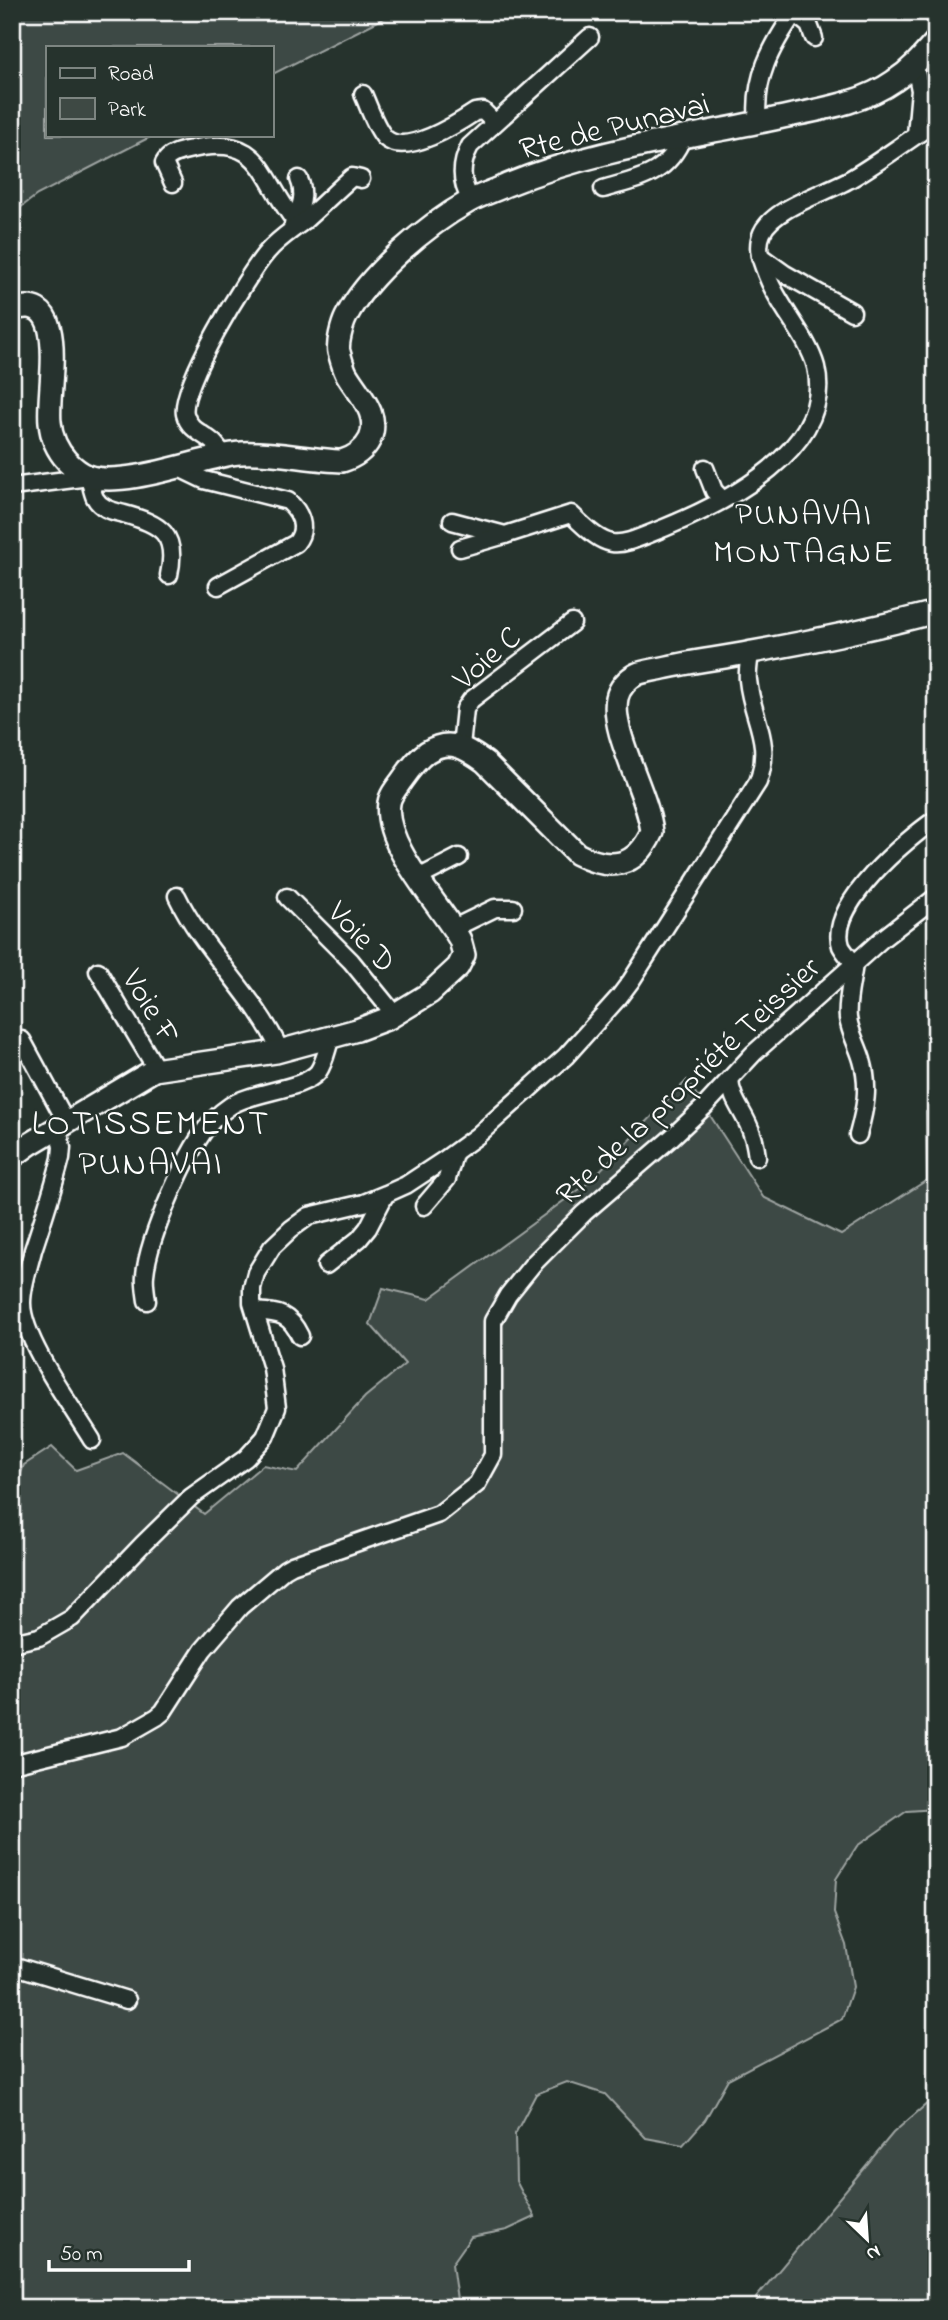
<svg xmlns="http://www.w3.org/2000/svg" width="948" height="2320" font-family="'Indie Flower',sans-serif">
<rect width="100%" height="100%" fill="#26332d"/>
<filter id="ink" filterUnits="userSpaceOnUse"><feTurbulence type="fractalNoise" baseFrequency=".0143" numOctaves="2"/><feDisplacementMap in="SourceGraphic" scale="14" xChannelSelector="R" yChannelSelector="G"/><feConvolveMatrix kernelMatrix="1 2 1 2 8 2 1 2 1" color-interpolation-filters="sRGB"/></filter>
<g filter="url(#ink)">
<g fill="#3e4944" stroke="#9ea4a2" stroke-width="2">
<polygon points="15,12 396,12 271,75 271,47 47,47 47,135 154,135 37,195 12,214 12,14"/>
<polygon points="687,1080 763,1197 841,1235 927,1180 926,1112 936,1106 936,1809 907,1811 857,1846 836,1879 834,1913 846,1945 853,1987 842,2019 728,2079 705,2120 683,2145 646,2138 605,2094 567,2082 536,2094 515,2134 516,2181 535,2217 507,2230 471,2237 452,2264 457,2300 462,2308 12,2308 12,1498 24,1465 52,1447 76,1470 123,1453 204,1514 263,1465 297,1472 365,1397 405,1364 370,1324 383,1288 429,1299 588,1183"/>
<polygon points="936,2096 936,2308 759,2308 756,2298 893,2133"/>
</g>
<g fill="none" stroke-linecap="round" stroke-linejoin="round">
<defs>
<g id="street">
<polyline points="794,13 809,25 814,38"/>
<polyline points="915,66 920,90 916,135"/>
<path d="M363 94C369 107 375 127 385 138 405 157 457 124 475 112L483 111 494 122"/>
<path d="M758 122C753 79 771 47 795 12"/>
<path d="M173 183 164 163C169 153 182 151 192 149 263 133 260 177 295 221"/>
<path d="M603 189C640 178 666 176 683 137"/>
<path d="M471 200C460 182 460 165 470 146L590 37"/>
<path d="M292 228C299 210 307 197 299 179"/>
<polyline points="760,256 785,274 852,312"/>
<path d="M225 456C221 452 218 447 214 443 203 433 189 430 185 414 179 387 247 275 267 252 278 239 291 231 304 221 320 207 336 191 352 177L361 179"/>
<path d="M177 467 204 480 288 501C300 512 308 528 296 543L218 586"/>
<polyline points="705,468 714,491 722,499"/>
<path d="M12 487 89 477C91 483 92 492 95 498 101 509 113 511 124 514 161 524 178 534 169 575"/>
<path d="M452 521 505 535 571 514C611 553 614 548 664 528 725 503 835 449 816 367 808 337 780 308 768 278 762 263 755 249 762 233 773 207 829 192 852 178 881 161 908 140 936 122"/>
<polyline points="460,548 505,535"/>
<polyline points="461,746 465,709 471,700 572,623"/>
<polyline points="418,878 459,857"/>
<path d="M177 896C204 952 254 994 280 1050"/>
<polyline points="287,897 351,961 395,1015"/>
<polyline points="454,928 495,908 513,908"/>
<polyline points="98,971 157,1070"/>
<polyline points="22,1040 67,1123"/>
<path d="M730 1080C731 1101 746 1114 752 1134 755 1141 756 1150 757 1157"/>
<path d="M58 1127 62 1147 61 1158C53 1189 43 1220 33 1250 29 1267 22 1285 22 1303 22 1339 72 1407 92 1440"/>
<path d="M858 1135C865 1109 870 1087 862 1060 858 1046 850 1033 848 1018 846 1001 852 981 854 964 850 958 844 952 841 946 827 905 907 839 936 819"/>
<polyline points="424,1206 447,1179 454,1154"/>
<polyline points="326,1265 359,1239 368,1228 385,1195"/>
<path d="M147 1301C146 1293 144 1283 145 1275 148 1239 188 1146 213 1120 218 1115 224 1110 230 1106 252 1091 303 1090 318 1072 325 1062 327 1048 331 1037"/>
<path d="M255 1311C279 1313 289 1313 300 1336"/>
<path d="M12 1643 39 1637 72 1618 142 1545 191 1497 246 1458 265 1437 277 1408 272 1368 252 1303V1288L256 1273 272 1247 291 1229 309 1216 364 1203 386 1194 406 1185 444 1160 477 1136 566 1056 619 997 631 981 758 782C773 740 752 720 748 680 747 672 749 662 750 653"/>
<polyline points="12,1764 122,1737 157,1717 163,1712 203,1650 240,1607 285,1569 292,1565 439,1514 477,1484 493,1455 493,1321 508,1295 533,1264 584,1213 671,1138 704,1107 754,1053 882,939 936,897"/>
<polyline points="12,1965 127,2000"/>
</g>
<g id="secondary">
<path d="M12 310C72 288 46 392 50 422 51 436 57 450 67 461 73 467 80 473 88 476 118 487 183 465 214 458 223 456 232 453 241 453 274 451 308 460 342 461 355 457 364 451 370 439 381 413 357 393 346 373 343 367 341 359 339 352 337 344 342 325 346 317 368 274 427 225 468 202 480 195 494 191 507 185 592 150 684 138 774 119 814 110 860 105 894 81 911 70 923 56 936 41"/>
<path d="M12 1157 30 1144 154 1070 276 1052 357 1030 389 1018 430 993 458 967 464 955 460 940C441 905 382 845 389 803 390 795 397 787 402 780 409 770 417 759 427 752 450 737 467 749 485 762L577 854C610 871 636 868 652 832 648 793 610 733 617 698 619 688 628 678 637 674 644 671 655 670 663 668 693 661 723 658 752 652 814 641 875 628 936 612"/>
</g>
</defs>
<use href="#street" stroke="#fff" stroke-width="21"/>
<use href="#secondary" stroke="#fff" stroke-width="26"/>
<use href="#street" stroke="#26332d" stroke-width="16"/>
<use href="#secondary" stroke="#26332d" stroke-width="21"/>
</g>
</g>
<g text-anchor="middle" stroke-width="5" stroke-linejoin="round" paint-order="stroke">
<g font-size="32" fill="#fff" stroke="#26332d">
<text transform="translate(614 125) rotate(-14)" y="11">Rte de Punavai</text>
<text transform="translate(486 657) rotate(-41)" y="11">Voie C</text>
<text transform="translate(363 936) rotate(47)" y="11">Voie D</text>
<text transform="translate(152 1006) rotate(59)" y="11">Voie F</text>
<text transform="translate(687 1080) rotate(-43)" y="11">Rte de la propriété Teissier</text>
</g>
<g font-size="33" letter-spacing="2" fill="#fff" stroke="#26332d">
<text x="804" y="524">PUNAVAI<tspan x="804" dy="38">MONTAGNE</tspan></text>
</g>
<g font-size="35" letter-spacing="2" fill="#fff" stroke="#26332d">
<text x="151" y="1134">LOTISSEMENT<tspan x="151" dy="40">PUNAVAI</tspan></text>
</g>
</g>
<rect width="948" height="2320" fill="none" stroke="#26332d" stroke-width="42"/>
<rect x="21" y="21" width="906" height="2278" fill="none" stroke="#fff" stroke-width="2.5" filter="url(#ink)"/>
<rect x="46" y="46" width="228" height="91" fill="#26332d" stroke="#7d8581" stroke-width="2"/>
<rect x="60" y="68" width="35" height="10" fill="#26332d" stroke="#7d8581" stroke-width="2"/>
<text x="108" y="80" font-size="21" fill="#ffffff">Road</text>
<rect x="60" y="98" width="35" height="21" fill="#3e4944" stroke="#7d8581" stroke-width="2"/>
<text x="108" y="116" font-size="21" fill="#ffffff">Park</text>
<g transform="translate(867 2239) rotate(155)" stroke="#26332d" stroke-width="5" paint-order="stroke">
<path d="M0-5L12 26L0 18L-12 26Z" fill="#ffffff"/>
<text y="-10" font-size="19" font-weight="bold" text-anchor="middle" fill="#ffffff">N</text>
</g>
<path d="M49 2260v10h140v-10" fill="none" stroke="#ffffff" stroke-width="3.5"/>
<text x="60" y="2260" font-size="21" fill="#ffffff" stroke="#26332d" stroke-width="5" paint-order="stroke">50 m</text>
</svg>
